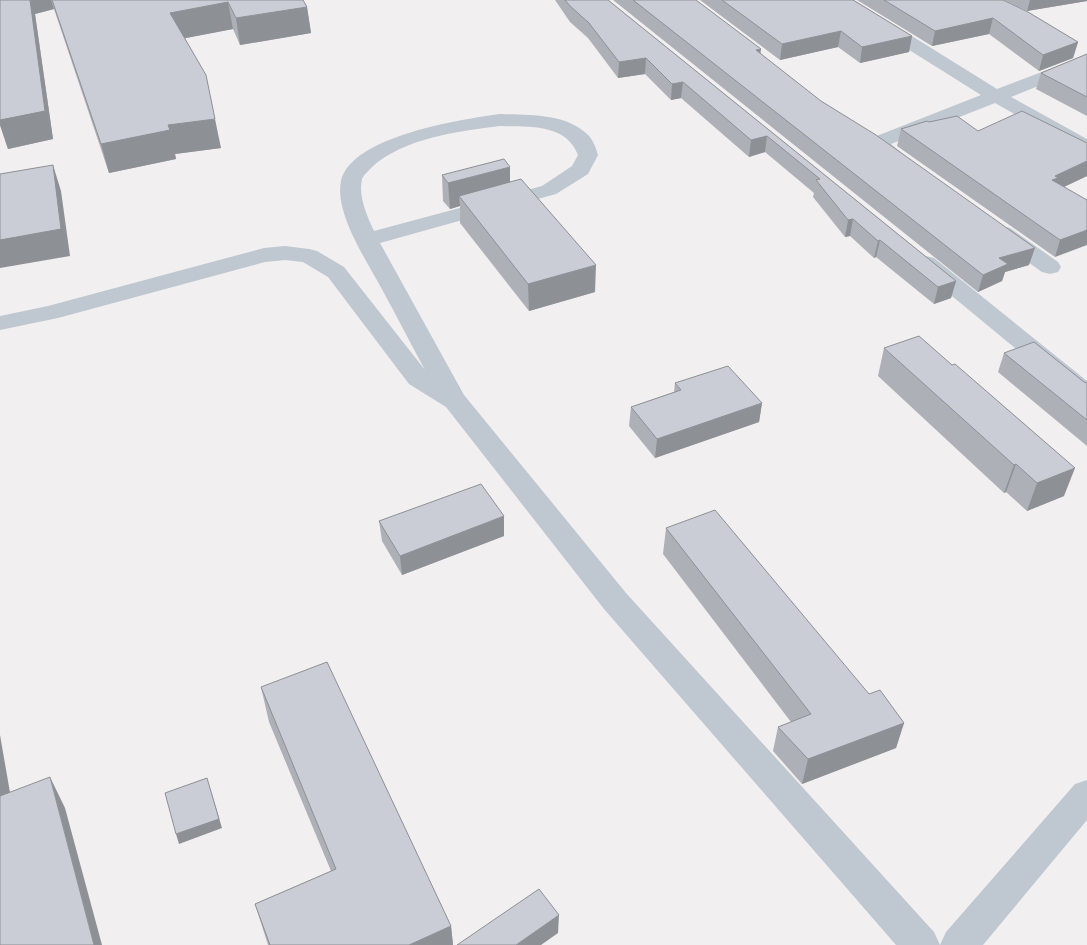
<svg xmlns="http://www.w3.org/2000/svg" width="1087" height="945" font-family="'Nunito Sans',sans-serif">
<rect width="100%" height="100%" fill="#f1efef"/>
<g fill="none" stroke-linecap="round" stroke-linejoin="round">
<g fill="#bfc7d1" fill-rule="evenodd">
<path d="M834 0H854L997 89 1087 55V66L1011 97 1087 139V153L1080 151 995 103 891 144 910 160 907 164C893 168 874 155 866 143L869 139 981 95 836 4Z"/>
<path d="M500 114C528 115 565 113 587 134 593 139 596 148 598 155L588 174 556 194 380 243 464 395 626 593 934 932 940 945 946 932 1075 784 1087 780V820L983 945H896L604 609 446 407 409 384 328 277 303 262 285 260 265 262 58 318 0 330V316L48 306 264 248 285 246 309 249 317 251 344 267 425 370C411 344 398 319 384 293 369 264 334 214 341 181 351 136 463 119 500 114ZM500 126C529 127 566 123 578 155L572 166 542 186 374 231C367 216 358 196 362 179 364 174 369 171 372 167 404 138 459 131 500 126Z"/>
<polygon points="1002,226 1010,228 1058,262 1061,267 1058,272 1050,274 1042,272 994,238 991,233 994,228"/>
<polygon points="926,256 934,258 1087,381 1087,402 1078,400 918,268 915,263 918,258"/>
</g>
</g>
<g fill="#aeb0b7">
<polygon points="0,0 303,0 307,7 311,33 240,45 233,29 185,38 221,148 175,154 176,159 109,173 54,9 35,14 53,139 8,149 0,125"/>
<polygon points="555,0 608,0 956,281 951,298 934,304 876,257 874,258 850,236 845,237 813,197 814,193 765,152 749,157 681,98 671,100 645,74 618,78 588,38 570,22"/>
<polygon points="613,0 696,0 760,54 1029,265 1005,272 1002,281 978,292"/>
<polygon points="700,0 853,0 912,36 909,52 860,63 838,47 780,60"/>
<polygon points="857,0 1003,0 1078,42 1073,58 1039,71 989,34 932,46"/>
<polygon points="1004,0 1087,0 1087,1 1027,11"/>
<polygon points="1087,54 1087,116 1036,89 1041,73"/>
<polygon points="929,122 978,131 1087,143 1087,176 1064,187 1087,200 1055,257 897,146 901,129"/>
<polygon points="442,175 510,182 595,292 529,311 460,223 460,206 450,209 443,201"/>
<polygon points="884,348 1064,496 1027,511 1006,492 1004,493 878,376"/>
<polygon points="1004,353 1087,383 1087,446 998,372"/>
<polygon points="675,383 762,403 759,422 655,458 629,426 631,407 674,392"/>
<polygon points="379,521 504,536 402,575 382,541"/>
<polygon points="666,528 904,723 896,748 802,784 773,751 778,727 791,722 663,554"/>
<polygon points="261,687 451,926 453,945 268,945 255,904 331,871 269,722"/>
</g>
<g fill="#8d9095">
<polygon points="30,0 51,0 54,9 35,14 53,139 8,149 0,125 0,120"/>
<polygon points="1030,0 1087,0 1087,1 1027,11"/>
<polygon points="228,2 233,29 176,40 170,13"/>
<polygon points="307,7 311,33 240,45 236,18"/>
<polygon points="993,18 989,34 932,46 935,31"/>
<polygon points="841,31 838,47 780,60 782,44"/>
<polygon points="912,36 909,52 860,63 862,47"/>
<polygon points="1078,42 1073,58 1039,71 1043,55"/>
<polygon points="761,49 759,65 756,50"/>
<polygon points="646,58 645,74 618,78 619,62"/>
<polygon points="683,82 681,98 671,100 672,84"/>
<polygon points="215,119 221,148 175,154 176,159 109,173 101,144 168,125"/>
<polygon points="767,136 765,152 749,157 751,140"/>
<polygon points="1087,161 1087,176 1053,192 1052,180 1055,176"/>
<polygon points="53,165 61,191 70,256 0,268 0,240"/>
<polygon points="510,167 510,193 459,196 460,206 450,209 448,183"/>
<polygon points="853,219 850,236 845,237 848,220"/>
<polygon points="1087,230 1087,245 1055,257 1060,240"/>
<polygon points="880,240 876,257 874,258 878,241"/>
<polygon points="1035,248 1029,265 1005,272 1002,281 978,292 983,275 999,258"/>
<polygon points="596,265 595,292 529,311 528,284"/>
<polygon points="956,281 951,298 934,304 938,287"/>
<polygon points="762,403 759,422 655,458 657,439"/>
<polygon points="1016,464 1006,492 1004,493 1014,465"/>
<polygon points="1075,468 1064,496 1027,511 1037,483"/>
<polygon points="504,516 504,536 402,575 400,556"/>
<polygon points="904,723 896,748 802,784 808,759"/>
<polygon points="0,735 16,827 0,798"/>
<polygon points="50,777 65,808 102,945 94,945"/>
<polygon points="210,788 222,828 179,844 176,834"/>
<polygon points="559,915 558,933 541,945 516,945"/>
<polygon points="451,926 453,945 409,945"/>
</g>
<g fill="#cacdd5" stroke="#8d9095">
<polygon points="0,0 30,0 45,111 0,120"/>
<polygon points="52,0 303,0 307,7 236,18 228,2 170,13 206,75 215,119 168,125 170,130 101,144"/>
<polygon points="565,0 608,0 956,281 938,287 880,240 878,241 853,219 848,220 816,180 820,179 767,136 751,140 683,82 672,84 646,58 619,62 589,23 570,6"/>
<polygon points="633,0 696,0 761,49 756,50 821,101 876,135 1035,248 999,258 1008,264 983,275"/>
<polygon points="722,0 853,0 912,36 862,47 841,31 782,44"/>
<polygon points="884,0 1003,0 1028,12 1078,42 1043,55 993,18 935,31"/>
<polygon points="1087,54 1087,97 1041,73"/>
<polygon points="1022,111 1087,143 1087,161 1055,176 1058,178 1052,180 1087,200 1087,230 1060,240 901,129 927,121 929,122 957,116 978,131"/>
<polygon points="504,159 510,167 448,183 442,175"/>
<polygon points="53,165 61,229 0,240 0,174"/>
<polygon points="521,179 596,265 528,284 459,196"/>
<polygon points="919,336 952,365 955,364 1075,468 1037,483 1016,464 1014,465 884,348"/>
<polygon points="1034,342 1084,382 1087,383 1087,420 1004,353"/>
<polygon points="728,366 762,403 657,439 631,407 681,390 675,383"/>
<polygon points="481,484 504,516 400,556 379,521"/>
<polygon points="715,510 869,694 880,690 904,723 808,759 778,727 811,714 666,528"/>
<polygon points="327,662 451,926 409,945 270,945 255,904 336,869 261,687"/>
<polygon points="50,777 94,945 0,945 0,796"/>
<polygon points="207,778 219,819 176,834 165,793"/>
<polygon points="539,889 559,915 516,945 457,945"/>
</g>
</svg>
